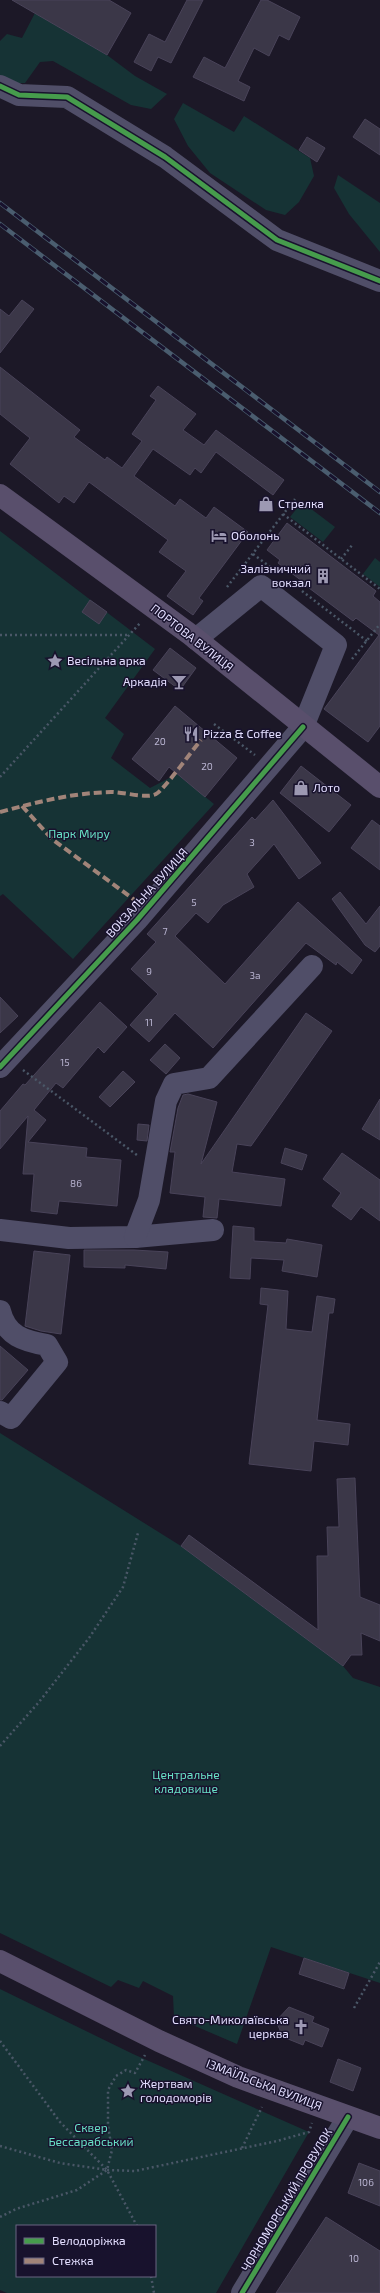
<svg xmlns="http://www.w3.org/2000/svg" width="380" height="2293" font-family="'Exo 2',sans-serif">
<rect width="100%" height="100%" fill="#1c1827"/>
<g fill="#163335" fill-rule="evenodd">
<polygon points="35,13 107,55 135,76 167,94 151,109 131,105 53,61 40,62 25,83 10,83 0,79 0,41 7,34 22,38"/>
<polygon points="183,103 234,132 244,116 310,158 314,176 299,202 285,215 266,210 210,173 188,146 174,119"/>
<polygon points="338,175 380,203 380,252 349,214 334,188"/>
<polygon points="302,502 335,527 323,542 290,517"/>
<polygon points="0,531 155,649 105,718 124,734 111,758 150,788 177,774 214,804 73,959 3,894 0,896"/>
<polygon points="375,558 380,562 380,587 363,574"/>
<polygon points="0,1433 181,1546 343,1666 353,1678 380,1687 380,1983 271,1947 237,2044 174,2017 173,1996 143,1981 139,1988 118,1980 111,1987 0,1933"/>
<path d="M0 1989 133 2054 309 2132 216 2293H7L0 2290ZM17 2226H155V2276H17Z"/>
</g>
<g fill="#3b3748" stroke="#494359">
<polygon points="12,0 109,0 131,13 107,55"/>
<polygon points="187,0 203,0 171,63 158,57 151,71 134,62 149,34 165,42"/>
<polygon points="261,0 267,0 300,17 289,40 279,35 269,56 254,48 238,81 250,87 244,101 193,77 204,57 225,68"/>
<polygon points="365,119 380,129 380,155 353,137"/>
<polygon points="307,137 325,148 317,162 299,150"/>
<polygon points="22,300 34,309 0,353 0,309 9,316"/>
<polygon points="0,367 80,430 74,437 105,460 107,457 122,468 142,441 132,434 156,400 150,396 158,386 196,414 183,430 204,445 216,430 284,480 273,495 216,452 201,473 195,468 190,475 153,449 134,476 175,506 180,499 206,518 214,507 248,532 199,598 203,601 193,615 167,596 186,571 159,552 168,540 89,482 74,503 64,496 59,503 10,464 30,438 0,414"/>
<polygon points="287,523 376,591 373,596 380,602 380,726 368,742 324,709 379,635 356,618 353,621 305,585 306,584 278,563 280,560 267,550"/>
<polygon points="90,600 107,612 99,624 82,612"/>
<polygon points="170,648 196,668 180,690 153,670"/>
<polygon points="175,706 237,758 205,797 169,767 159,781 132,759"/>
<polygon points="301,766 351,805 329,832 280,793"/>
<polygon points="273,800 321,863 299,879 274,844 247,874 254,887 223,905 208,923 196,913 175,936 225,984 298,902 362,960 352,974 337,962 336,965 306,943 213,1048 175,1013 149,1042 130,1025 158,994 131,969 156,942 147,934 252,817 255,820"/>
<polygon points="372,820 380,826 380,870 351,848"/>
<polygon points="340,892 366,924 380,906 380,946 375,952 365,945 332,899"/>
<polygon points="0,997 18,1016 0,1033"/>
<polygon points="100,1002 127,1027 104,1053 98,1047 63,1088 56,1083 34,1110 46,1120 28,1142 87,1148 86,1157 121,1160 117,1206 59,1201 57,1214 31,1211 34,1174 23,1174 28,1116 0,1149 0,1111 23,1084 25,1085"/>
<polygon points="306,1013 332,1031 251,1146 237,1144 232,1172 285,1179 281,1206 219,1199 217,1218 203,1217 205,1197 170,1193 175,1152 170,1152 178,1108 183,1095 188,1094 217,1102 201,1164"/>
<polygon points="165,1044 180,1058 166,1074 150,1060"/>
<polygon points="123,1071 135,1082 110,1107 99,1097"/>
<polygon points="380,1099 380,1140 362,1129"/>
<polygon points="138,1124 149,1125 147,1141 137,1140"/>
<polygon points="285,1148 307,1155 302,1170 281,1163"/>
<polygon points="342,1153 380,1180 380,1221 361,1207 351,1220 332,1206 341,1193 323,1179"/>
<polygon points="233,1226 254,1228 254,1241 286,1243 287,1239 322,1245 317,1277 282,1271 284,1260 251,1258 250,1279 230,1278"/>
<polygon points="84,1250 134,1250 168,1252 166,1269 125,1265 125,1268 84,1267"/>
<polygon points="34,1251 70,1255 61,1334 41,1331 25,1326"/>
<polygon points="261,1288 288,1291 286,1329 312,1332 317,1296 335,1299 333,1313 329,1313 317,1420 350,1424 348,1445 314,1441 311,1471 249,1464 268,1305 260,1304"/>
<polygon points="0,1346 28,1370 2,1400 0,1400"/>
<polygon points="355,1478 360,1597 380,1605 380,1641 361,1633 362,1655 351,1655 343,1666 181,1546 189,1535 318,1630 317,1556 328,1556 327,1527 339,1527 337,1479"/>
<polygon points="304,1958 349,1973 344,1989 299,1974"/>
<polygon points="289,2007 314,2017 312,2022 329,2029 322,2047 305,2040 303,2045 278,2035 280,2030 276,2021"/>
<polygon points="338,2059 361,2068 353,2091 330,2082"/>
<polygon points="359,2163 380,2171 380,2206 348,2193"/>
<polygon points="326,2217 380,2251 380,2293 276,2293"/>
</g>
<g fill="none" stroke-linecap="round" stroke-linejoin="round">
<g stroke="#4a5767" stroke-width="2.5" stroke-dasharray="2 3" stroke-linecap="butt">
<polyline points="283,514 380,589"/>
<polyline points="253,554 273,569"/>
<polyline points="341,559 353,544"/>
<polyline points="227,587 295,499"/>
<polyline points="302,591 367,641"/>
<polyline points="0,635 129,635"/>
<polyline points="352,659 380,624"/>
<polyline points="214,724 255,755"/>
<polyline points="0,777 141,622"/>
<polyline points="23,1070 137,1155"/>
<polyline points="0,1746 39,1702 89,1638 123,1587 138,1533"/>
<polyline points="354,2008 380,1962"/>
<polyline points="0,2041 60,2122 107,2170 137,2226"/>
<polyline points="0,2146 60,2163 107,2170 135,2171 277,2141 309,2132 312,2123"/>
<polyline points="242,2148 262,2107"/>
<polyline points="0,2217 16,2209 77,2190 107,2170 112,2150 108,2126 108,2090 116,2076 126,2070 135,2073 145,2055"/>
<polyline points="151,2276 154,2293"/>
</g>
<g stroke="#504e68" stroke-width="22">
<polyline points="0,86 19,95 67,97 165,157 277,240 380,281"/>
<polyline points="0,1067 137,920 303,727 336,645 261,586 196,639"/>
<polyline points="0,1230 69,1238 135,1237 213,1230"/>
<polyline points="135,1237 149,1200 166,1101 174,1084 209,1078 312,966"/>
<path d="M0 1311C6 1336 24 1341 47 1345L57 1362 11 1418 0 1412"/>
<polyline points="242,2293 348,2117"/>
</g>
<g stroke="#594f6c" stroke-width="22">
<polyline points="0,495 191,635 380,787"/>
<polyline points="0,1961 159,2041 238,2077 380,2128"/>
</g>
<defs>
<g id="rail">
<polyline points="0,203 380,492"/>
<polyline points="0,224 380,513"/>
</g>
</defs>
<use href="#rail" stroke="#4a5d6f" stroke-width="4.5"/>
<use href="#rail" stroke="#18122d" stroke-width="3" stroke-dasharray="9" stroke-linecap="butt"/>
<g stroke="#a18479" stroke-width="4" stroke-dasharray="8 4" stroke-linecap="butt">
<polyline points="22,806 52,839 136,901"/>
<path d="M0 812C38 802 71 793 111 792 124 792 147 799 156 794 164 790 193 749 201 740"/>
</g>
<defs>
<g id="cycleway">
<polyline points="0,86 19,95 67,97 165,157 277,240 380,281"/>
<polyline points="0,1067 137,920 303,727"/>
<polyline points="242,2293 348,2117"/>
</g>
</defs>
<use href="#cycleway" stroke="#18122d" stroke-width="8"/>
<use href="#cycleway" stroke="#469c4c" stroke-width="5"/>
</g>
<defs>
<symbol id="shop-bare" viewBox="-9 -9 18 18"><path d="M-5-2.5h2.3a2.7 3.5 0 0 1 5.4 0H5L5.5 6h-11ZM-1.5-2.5h3a1.5 2.3 0 0 0-3 0Z" fill="#9d99b3" stroke="#18122d" stroke-width="2.5" paint-order="stroke"/></symbol>
<symbol id="hotel-bare" viewBox="-9 -9 18 18"><path d="M-6-4.5h1.5V1H6V5H4.5V3h-9V5H-6ZM-4 0a1.8 1.8 0 1 1 3.6 0ZM.5 0V-2.5h3Q6-2.5 6 0Z" fill="#9d99b3" stroke="#18122d" stroke-width="2.5" paint-order="stroke"/></symbol>
<symbol id="building-bare" viewBox="-9 -9 18 18"><path d="M-4-6H4V6H1V3H-1V6H-4ZM-2.5-4.3h1.7v1.8h-1.7ZM.8-4.3h1.7v1.8H.8ZM-2.5-1h1.7V.8h-1.7ZM.8-1h1.7V.8H.8Z" fill="#9d99b3" stroke="#18122d" stroke-width="2.5" paint-order="stroke"/></symbol>
<symbol id="sight-bare" viewBox="-9 -9 18 18"><path d="M0-6L1.8-2.2L6-1.7L2.9 1.2L3.7 5.4L0 3.3L-3.7 5.4L-2.9 1.2L-6-1.7L-1.8-2.2Z" fill="#9d99b3" stroke="#18122d" stroke-width="2.5" paint-order="stroke"/></symbol>
<symbol id="bar-bare" viewBox="-9 -9 18 18"><path d="M-6-5H6L.8 .8V4.5H3.5V6h-7V4.5H-.8V.8Z" fill="#9d99b3" stroke="#18122d" stroke-width="2.5" paint-order="stroke"/></symbol>
<symbol id="restaurant-bare" viewBox="-9 -9 18 18"><path d="M-5-6h1v4h1v-4h1v4h1v-4h1v5L-1.5 .5V6h-2V.5L-5-1ZM5-6V6H3V1.5H1.5Q1.5-4 5-6Z" fill="#9d99b3" stroke="#18122d" stroke-width="2.5" paint-order="stroke"/></symbol>
<symbol id="church-bare" viewBox="-9 -9 18 18"><path d="M-1.2-6h2.4v3.5h3.3v2.4h-3.3V6h-2.4V-.1h-3.3v-2.4h3.3Z" fill="#9d99b3" stroke="#18122d" stroke-width="2.5" paint-order="stroke"/></symbol>
</defs>
<g fill-rule="evenodd">
<use href="#shop-bare" x="255" y="493" width="22" height="22"/>
<use href="#hotel-bare" x="208" y="525" width="22" height="22"/>
<use href="#building-bare" x="312" y="565" width="22" height="22"/>
<use href="#sight-bare" x="44" y="650" width="22" height="22"/>
<use href="#bar-bare" x="168" y="671" width="22" height="22"/>
<use href="#restaurant-bare" x="180" y="723" width="22" height="22"/>
<use href="#shop-bare" x="290" y="777" width="22" height="22"/>
<use href="#church-bare" x="290" y="2016" width="22" height="22"/>
<use href="#sight-bare" x="117" y="2080" width="22" height="22"/>
</g>
<g text-anchor="middle" stroke-width="3" stroke-linejoin="round" paint-order="stroke">
<g font-size="10" fill="#b9b4d1">
<text x="160" y="745">20</text>
<text x="207" y="770">20</text>
<text x="252" y="846">3</text>
<text x="194" y="906">5</text>
<text x="165" y="935">7</text>
<text x="149" y="975">9</text>
<text x="255" y="979">3а</text>
<text x="149" y="1026">11</text>
<text x="65" y="1066">15</text>
<text x="76" y="1187">86</text>
<text x="366" y="2186">106</text>
<text x="354" y="2262">10</text>
</g>
<g font-size="12" fill="#e3deff" stroke="#18122d" text-anchor="start">
<text x="278" y="508">Стрелка</text>
<text x="231" y="540">Оболонь</text>
<text x="311" y="573" text-anchor="end">Залізничний<tspan x="311" dy="14">вокзал</tspan></text>
<text x="67" y="665">Весільна арка</text>
<text x="167" y="686" text-anchor="end">Аркадія</text>
<text x="203" y="738">Pizza &amp; Coffee</text>
<text x="313" y="792">Лото</text>
<text x="289" y="2024" text-anchor="end">Свято-Миколаївська<tspan x="289" dy="14">церква</tspan></text>
<text x="140" y="2088">Жертвам<tspan x="140" dy="14">голодоморів</tspan></text>
</g>
<g font-size="12" fill="#e3deff" stroke="#18122d">
<text transform="translate(192 638) rotate(38)" y="4">ПОРТОВА ВУЛИЦЯ</text>
<text transform="translate(147 893) rotate(-48)" y="4">ВОКЗАЛЬНА ВУЛИЦЯ</text>
<text transform="translate(264 2085) rotate(21)" y="4">ІЗМАЇЛЬСЬКА ВУЛИЦЯ</text>
<text transform="translate(287 2200) rotate(-59)" y="4">ЧОРНОМОРСЬКИЙ ПРОВУЛОК</text>
</g>
<g font-size="12" fill="#68e1c6" stroke="#18122d">
<text x="79" y="838">Парк Миру</text>
<text x="186" y="1779">Центральне<tspan x="186" dy="14">кладовище</tspan></text>
<text x="91" y="2132">Сквер<tspan x="91" dy="14">Бессарабський</tspan></text>
</g>
</g>
<rect x="16" y="2225" width="140" height="52" fill="#18122d" stroke="#696481"/>
<rect x="24" y="2238" width="20" height="6" fill="#469c4c" stroke="#696481"/>
<text x="52" y="2245" font-size="12" fill="#e3deff">Велодоріжка</text>
<rect x="24" y="2258" width="20" height="6" fill="#a18479" stroke="#696481"/>
<text x="52" y="2265" font-size="12" fill="#e3deff">Стежка</text>
</svg>
